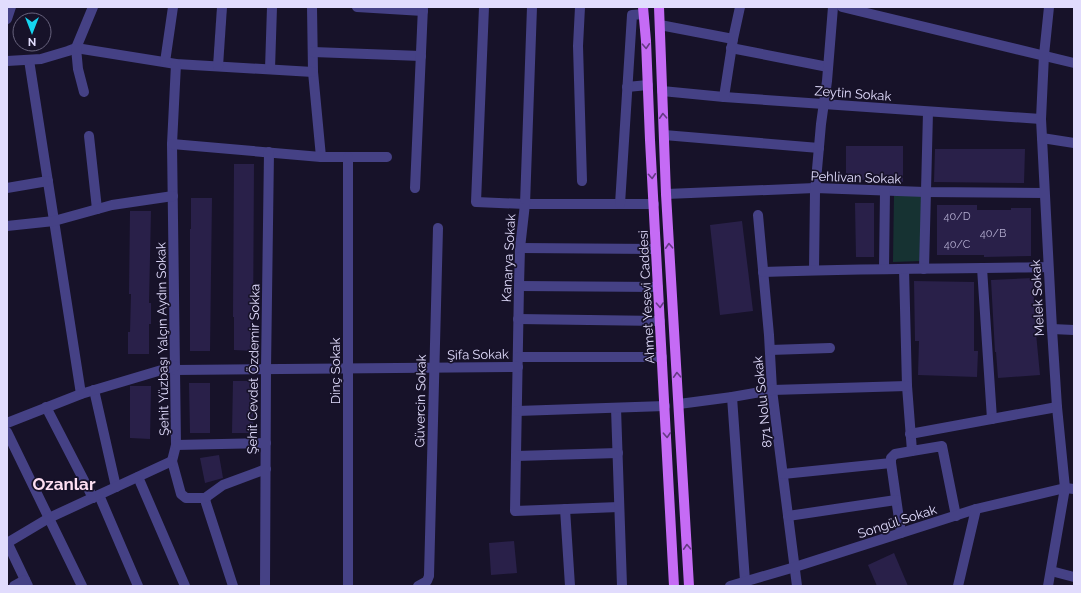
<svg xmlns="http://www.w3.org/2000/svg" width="1081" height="593" font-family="Raleway,sans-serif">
<rect width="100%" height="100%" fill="#171229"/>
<polygon fill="#163232" points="894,195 922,196 920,261 893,262"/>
<g fill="#292049">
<polygon points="846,146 903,146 903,182 877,182 877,180 846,180"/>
<polygon points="935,149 1025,149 1024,183 934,182"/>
<polygon points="234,164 254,164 253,329 255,329 255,351 234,350 234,317 233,317"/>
<polygon points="191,198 212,198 210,351 190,351 190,229 191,229"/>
<polygon points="855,203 874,203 874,257 856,257"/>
<polygon points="937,205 977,205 977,210 1011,210 1011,208 1031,208 1031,256 984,257 984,255 937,255"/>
<polygon points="130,211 151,211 149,303 151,303 151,324 149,324 149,354 128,354 128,332 130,332 131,294 129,294"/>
<polygon points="742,221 753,311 720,315 710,225"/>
<polygon points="1033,278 1035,323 1040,375 998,378 996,352 995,352 991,280"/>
<polygon points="914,281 974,282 974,351 978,351 977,377 918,375 919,341 915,341"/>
<polygon points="233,381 254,381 253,433 232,433"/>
<polygon points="189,383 210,383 210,433 190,433"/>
<polygon points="130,386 151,386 150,439 130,438"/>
<polygon points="219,455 223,478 205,483 200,458"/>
<polygon points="514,541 517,573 491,575 489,543"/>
<polygon points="894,553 908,586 877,586 868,565"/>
</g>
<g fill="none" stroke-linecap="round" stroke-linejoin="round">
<g stroke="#454185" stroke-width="10">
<polyline points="312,7 313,72 321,157"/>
<polyline points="357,7 423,11"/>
<polyline points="484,7 476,202 525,204 654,204"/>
<polyline points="532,7 525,204 520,248 519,286 515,511 619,507"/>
<polyline points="580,7 578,46 582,181"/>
<polyline points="842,7 1074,63"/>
<polyline points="7,19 11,7"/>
<polyline points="660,25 733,39"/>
<polyline points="76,48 176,64 313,72"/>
<polyline points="731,48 828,67"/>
<polyline points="313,52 421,56"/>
<polyline points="29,60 81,394"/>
<polyline points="7,61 41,59 68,51 76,48"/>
<polyline points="165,62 173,7"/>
<polyline points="176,64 172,144 176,445 172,461 181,494 186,498 205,498 206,503 233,586"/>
<polyline points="218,66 222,7"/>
<polyline points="270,69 272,7"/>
<polyline points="627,87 648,85"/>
<polyline points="662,91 724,97 1041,119"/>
<polyline points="84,92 78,69 76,48 93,7"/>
<polyline points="724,97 733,39 740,7"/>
<polyline points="664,135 819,148"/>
<polyline points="89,136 97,209"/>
<polyline points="1042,138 1074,143"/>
<polyline points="172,144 321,157 387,157"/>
<polyline points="7,188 48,181"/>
<polyline points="415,188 423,7"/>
<polyline points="666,194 815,188 925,192 1044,193"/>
<polyline points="620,204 632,15 643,14"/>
<polyline points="758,215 769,335 772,390 797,586"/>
<polyline points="7,226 54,221 112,205 173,196"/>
<polyline points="520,248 656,249"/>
<polyline points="982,268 992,419"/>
<polyline points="884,269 885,191"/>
<polyline points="904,269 907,386 912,451 942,446 956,516"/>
<polyline points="924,269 928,112"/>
<polyline points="814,270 815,192 821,124 827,81 833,7"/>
<path d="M763 272C858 268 953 269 1048 267"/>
<polyline points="519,286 658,287"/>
<polyline points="518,319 660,321"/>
<polyline points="1052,329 1074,330"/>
<polyline points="770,350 830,348"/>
<polyline points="518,357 662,357"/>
<polyline points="175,370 518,367"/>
<polyline points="94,390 116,487"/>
<polyline points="732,397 745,581"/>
<polyline points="679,404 732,397 772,390 907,386"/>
<polyline points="46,407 93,498"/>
<polyline points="616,408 622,586"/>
<polyline points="517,411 665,406"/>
<polyline points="7,423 81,394 175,366"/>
<polyline points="7,432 82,586"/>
<polyline points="910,434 1057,407"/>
<polyline points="176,445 266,443"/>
<polyline points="516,456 618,453"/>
<polyline points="891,463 891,458 895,454 912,451"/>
<polyline points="783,474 891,463 901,533"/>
<polyline points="138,477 185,586"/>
<polyline points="99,495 138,586"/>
<polyline points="205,498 223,485 266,469"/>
<polyline points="565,509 570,586"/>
<polyline points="788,516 896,500"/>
<polyline points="7,542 28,586"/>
<polyline points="7,543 49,518 172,461"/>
<polyline points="1051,571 1074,577"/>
<polyline points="14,586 25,580"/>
<polyline points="265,586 266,369 269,152"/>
<polyline points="348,586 348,157"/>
<polyline points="418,586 427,581 429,576 438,228"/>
<polyline points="730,586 795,567 976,509 1065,488 1074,489"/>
<polyline points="958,586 976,509"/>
<polyline points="1048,586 1065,488 1057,407 1052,329 1041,119 1044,55 1049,7"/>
</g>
<g stroke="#c56bf5" stroke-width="10">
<polyline points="643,7 646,41 650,140 674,586"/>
<polyline points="659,7 666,194 689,586"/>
</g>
</g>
<defs><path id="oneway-chevron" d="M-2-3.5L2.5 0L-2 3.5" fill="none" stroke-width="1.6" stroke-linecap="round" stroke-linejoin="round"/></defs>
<g stroke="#653a85">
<use href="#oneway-chevron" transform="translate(646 46) rotate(87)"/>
<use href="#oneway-chevron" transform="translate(663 116) rotate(-93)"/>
<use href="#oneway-chevron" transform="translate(652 176) rotate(86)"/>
<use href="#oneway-chevron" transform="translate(669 246) rotate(-93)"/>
<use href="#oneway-chevron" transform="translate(660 305) rotate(87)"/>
<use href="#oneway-chevron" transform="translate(677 375) rotate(-93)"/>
<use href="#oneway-chevron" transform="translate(667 435) rotate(87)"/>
<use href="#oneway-chevron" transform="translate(687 547) rotate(-93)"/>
</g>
<g text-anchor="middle" stroke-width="3.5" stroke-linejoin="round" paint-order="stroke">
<g font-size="11" fill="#b3add0">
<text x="957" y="220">40/D</text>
<text x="993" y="237">40/B</text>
<text x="957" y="248">40/C</text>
</g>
<g font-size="13" fill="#e1dcfd" stroke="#171229">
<text transform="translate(853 93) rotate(4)" y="5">Zeytin Sokak</text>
<text transform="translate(856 177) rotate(2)" y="5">Pehlivan Sokak</text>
<text transform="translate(508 258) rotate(-87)" y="5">Kanarya Sokak</text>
<text transform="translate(646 297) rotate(-93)" y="5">Ahmet Yesevi Caddesi</text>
<text transform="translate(1037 298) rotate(-93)" y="5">Melek Sokak</text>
<text transform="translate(162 339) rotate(-91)" y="5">Şehit Yüzbaşı Yalçın Aydın Sokak</text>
<text transform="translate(478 354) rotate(-1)" y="5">Şifa Sokak</text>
<text transform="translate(253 369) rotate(-89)" y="5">Şehit Cevdet Özdemir Sokka</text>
<text transform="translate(335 371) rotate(-90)" y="5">Dinç Sokak</text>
<text transform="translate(420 401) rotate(-89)" y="5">Güvercin Sokak</text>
<text transform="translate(762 402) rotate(-96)" y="5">871 Nolu Sokak</text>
<text transform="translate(897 521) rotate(-18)" y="5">Songül Sokak</text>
</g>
<g font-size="17" font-weight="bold" fill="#fddef1" stroke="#171229">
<text x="64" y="490">Ozanlar</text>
</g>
</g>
<rect width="1081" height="593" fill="none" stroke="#e1dcfd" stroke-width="16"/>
<g transform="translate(32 32) rotate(180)"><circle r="19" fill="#171229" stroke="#68637e"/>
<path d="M0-3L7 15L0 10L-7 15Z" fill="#15d5f0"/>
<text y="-6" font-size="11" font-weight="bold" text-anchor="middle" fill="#e1dcfd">N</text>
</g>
</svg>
